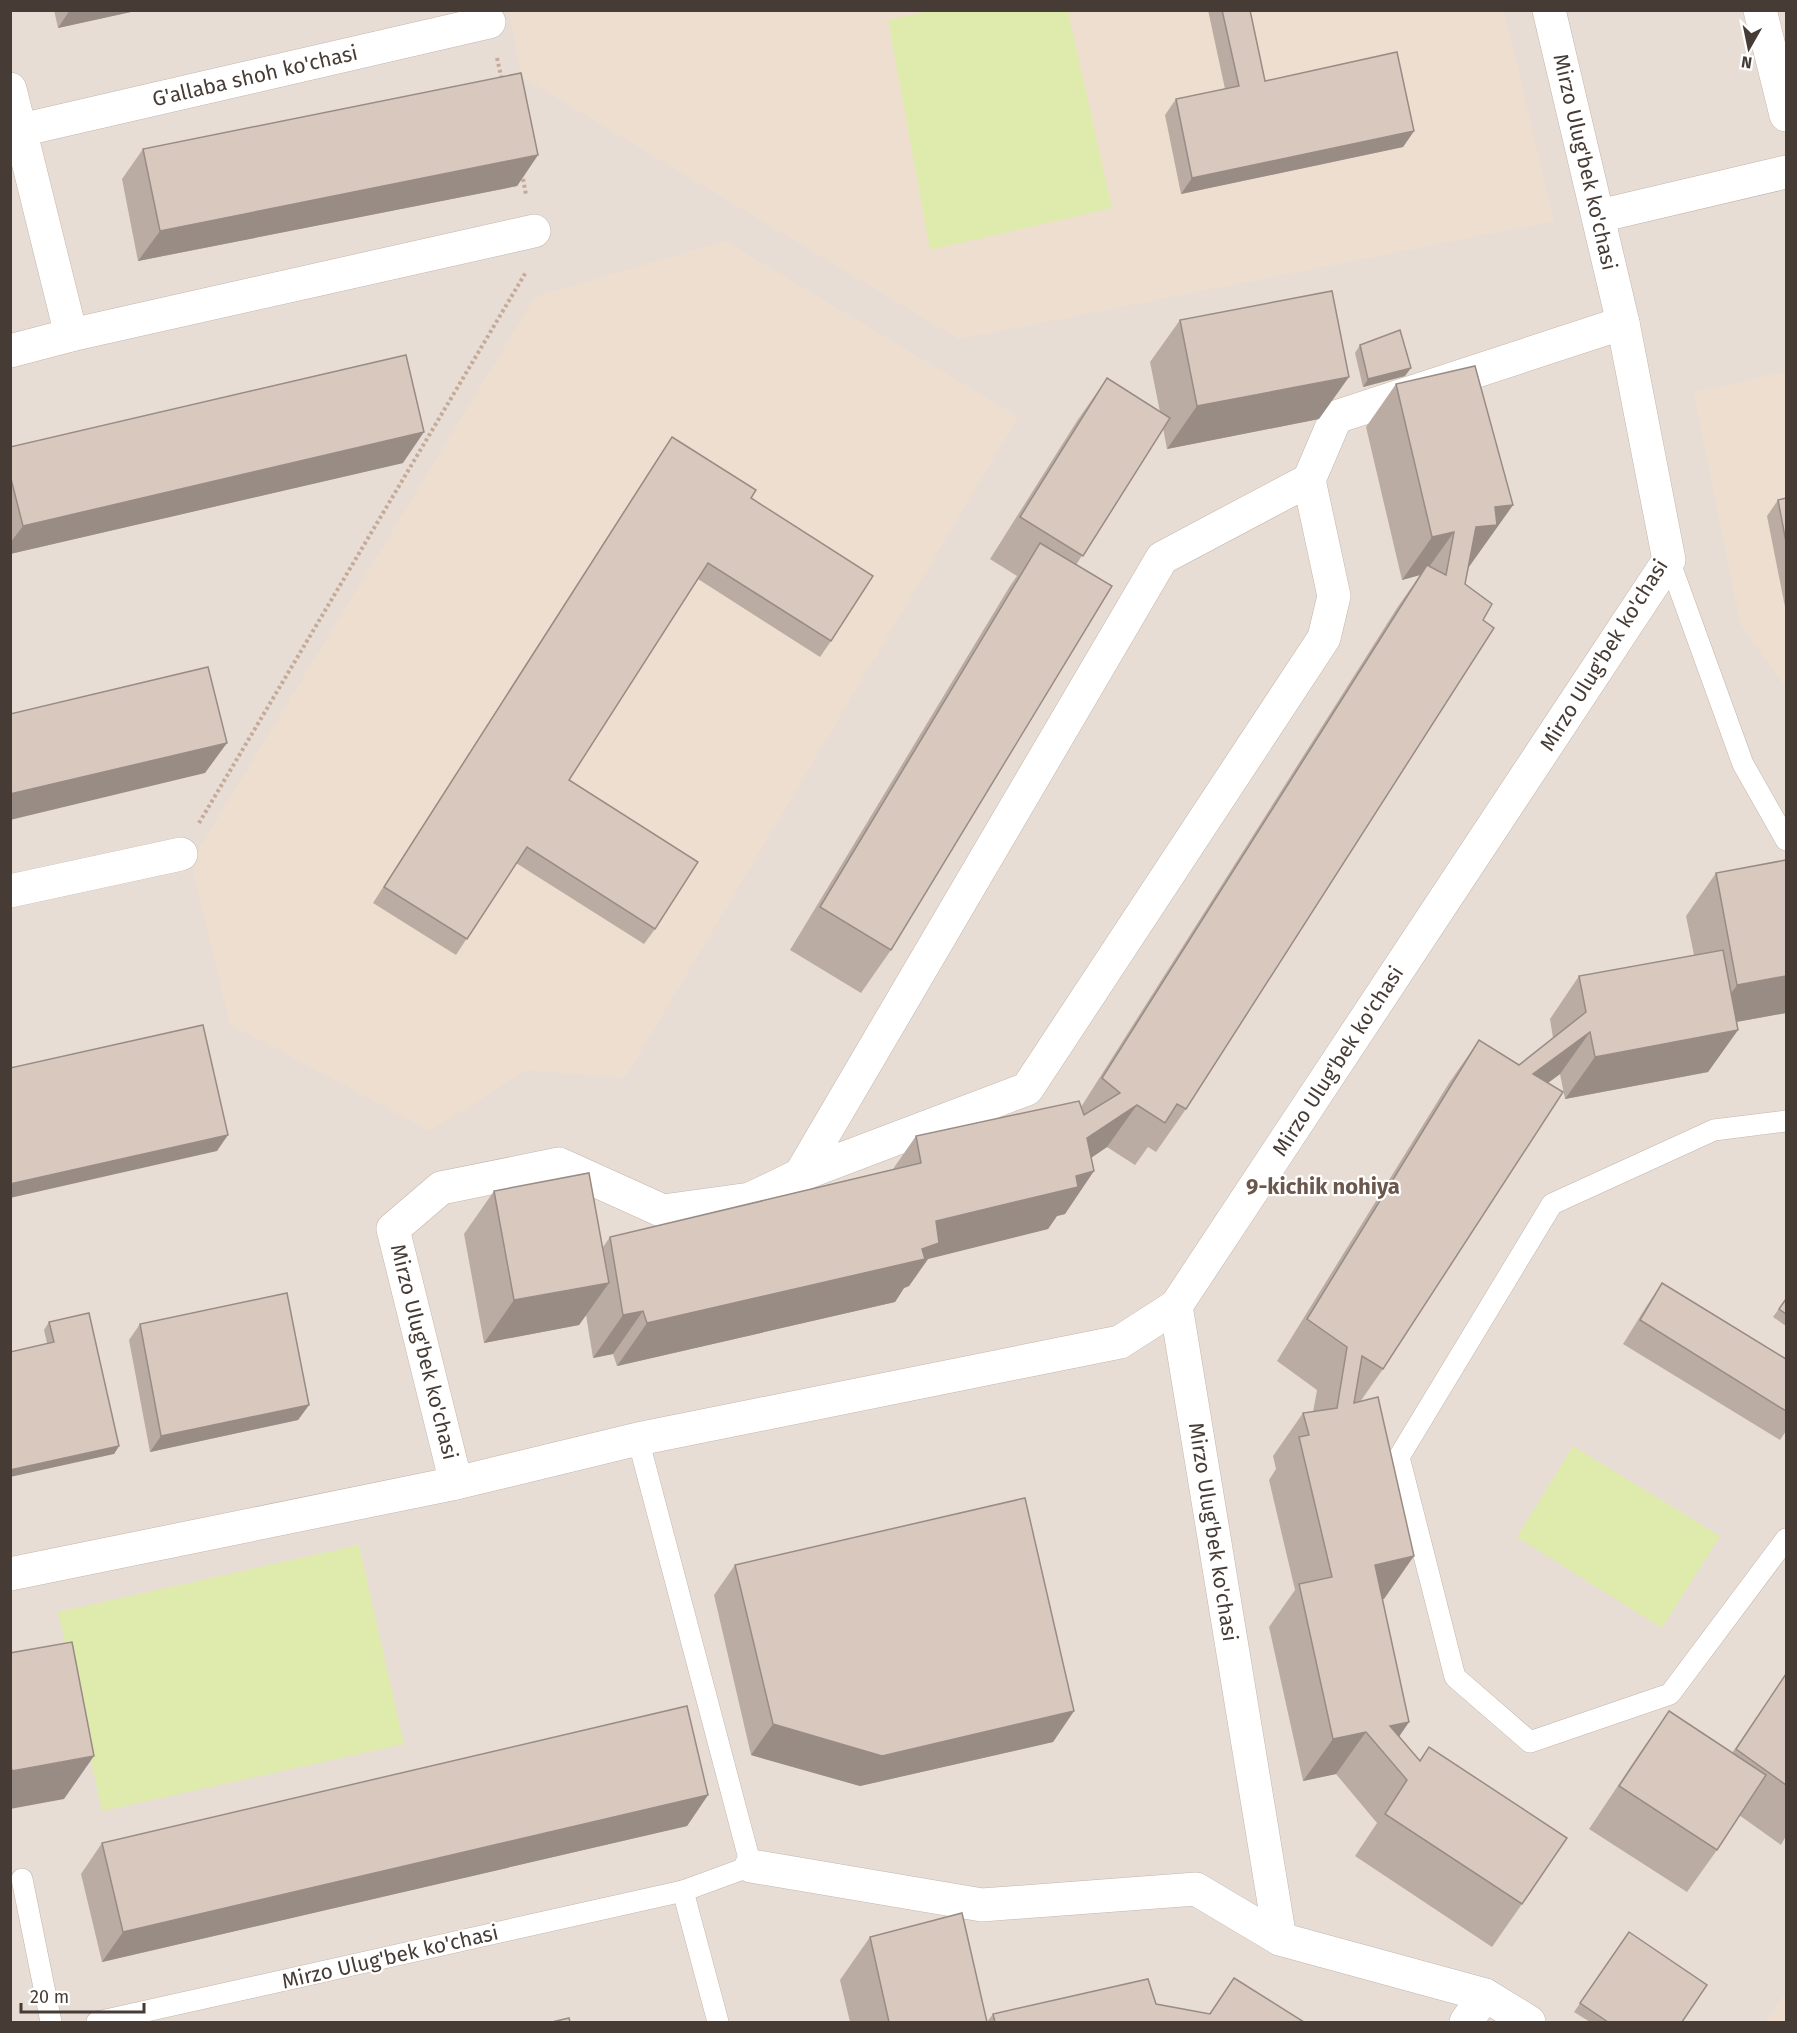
<svg xmlns="http://www.w3.org/2000/svg" width="1797" height="2033" font-family="'Fira Sans',sans-serif">
<rect width="100%" height="100%" fill="#f4ede6"/>
<rect fill="#e8ddd4" x="11" y="11" width="1775" height="2011"/>
<g fill="#eedecf">
<polygon points="509,11 1504,11 1554,221 959,339 521,76"/>
<polygon points="725,241 1018,417 625,1078 526,1070 430,1131 230,1024 191,862 535,297"/>
<polygon points="1786,372 1786,688 1741,625 1694,392"/>
<polygon points="1786,1992 1786,2022 1766,2022"/>
</g>
<g fill="#deebad">
<polygon points="929,11 1068,11 1112,208 930,250 888,20"/>
<polygon points="1573,1446 1720,1536 1662,1628 1517,1537"/>
<polygon points="359,1545 404,1744 102,1811 58,1612"/>
</g>
<g fill="none" stroke-linecap="round" stroke-linejoin="round">
<defs>
<g id="lane">
<polyline points="1669,560 1743,764 1786,840"/>
<polyline points="1786,1121 1714,1130 1552,1204 1399,1457 1455,1677 1530,1742 1670,1694 1786,1539"/>
<polyline points="22,1879 51,2022"/>
<polyline points="683,1891 718,2022"/>
<polyline points="97,2022 683,1891 751,1866 638,1439"/>
</g>
<g id="street">
<polyline points="1760,10 1786,115"/>
<polyline points="10,89 71,335 534,231"/>
<polyline points="21,130 489,22"/>
<polyline points="1599,216 1786,172"/>
<polyline points="10,351 71,335"/>
<polyline points="1309,480 1336,417 1623,323"/>
<polyline points="10,891 181,854"/>
<polyline points="456,1483 393,1229 441,1188 559,1164 663,1211 750,1199 800,1175 1027,1089 1324,638 1334,596 1309,480 1162,558 800,1175"/>
<polyline points="10,1574 456,1483 638,1439 1120,1342 1176,1306"/>
<polyline points="751,1866 982,1905 1196,1889 1280,1939 1485,1995 1529,2022"/>
<polyline points="1280,1939 1176,1306 1669,560 1623,323 1549,10"/>
<polyline points="1466,2022 1485,1995"/>
</g>
</defs>
<use href="#lane" stroke="#c3b5ab" stroke-width="22"/>
<use href="#street" stroke="#c3b5ab" stroke-width="34"/>
<g stroke="#c3aa99" stroke-width="4" stroke-dasharray="3 3" stroke-linecap="butt">
<polyline points="497,58 502,80"/>
<polyline points="522,173 526,195"/>
<polyline points="199,823 526,272"/>
</g>
<use href="#lane" stroke="#fff" stroke-width="21"/>
<use href="#street" stroke="#fff" stroke-width="33"/>
</g>
<g fill="#bbaca3">
<polygon points="54,10 140,10 58,28"/>
<polygon points="1208,10 1250,10 1265,81 1414,131 1403,147 1181,194 1165,115 1176,99 1225,89"/>
<polygon points="143,149 538,155 517,186 138,261 122,179"/>
<polygon points="1180,320 1319,419 1167,449 1163,428 1076,565 891,950 861,993 790,950 1010,586 1017,576 990,559 1077,421 1107,378 1160,412 1150,362"/>
<polygon points="1360,345 1405,376 1363,387 1355,353"/>
<polygon points="1396,384 1513,505 1469,567 1186,1109 1156,1152 1148,1147 1135,1165 1107,1147 1091,1158 1065,1214 1057,1216 1048,1229 928,1259 909,1286 904,1288 895,1302 617,1366 613,1354 593,1358 586,1315 579,1325 484,1343 464,1234 494,1191 603,1247 610,1237 893,1169 916,1136 1081,1107 1397,608 1420,575 1402,580 1366,427"/>
<polygon points="672,437 751,498 831,641 820,657 698,579 569,780 655,929 644,944 516,863 456,955 373,903 661,453"/>
<polygon points="10,447 403,463 10,554"/>
<polygon points="1786,498 1786,612 1767,516 1778,500"/>
<polygon points="1786,860 1786,1013 1737,1022 1738,1030 1708,1072 1565,1099 1560,1074 1548,1083 1383,1369 1360,1402 1384,1599 1382,1599 1409,1722 1399,1737 1522,1904 1492,1947 1355,1856 1377,1823 1336,1774 1303,1781 1269,1627 1295,1590 1269,1480 1276,1469 1273,1456 1303,1413 1313,1412 1317,1390 1277,1361 1449,1083 1479,1040 1519,1065 1553,1038 1550,1019 1579,976 1694,955 1686,916 1716,873"/>
<polygon points="1662,1283 1786,1359 1786,1431 1780,1440 1623,1344 1646,1307"/>
<polygon points="1786,1299 1786,1326 1773,1317"/>
<polygon points="49,1322 119,1446 114,1454 47,1343 44,1330"/>
<polygon points="140,1324 309,1405 298,1420 150,1452 129,1340"/>
<polygon points="735,1565 1074,1711 1053,1742 860,1786 751,1755 714,1595"/>
<polygon points="1786,1673 1786,1836 1781,1845 1739,1815 1717,1850 1687,1892 1589,1829 1639,1754 1669,1711 1732,1753"/>
<polygon points="708,1795 687,1826 102,1962 81,1874 102,1843"/>
<polygon points="1629,1932 1682,2022 1590,2022 1574,2012"/>
<polygon points="870,1937 987,2022 850,2022 840,1980"/>
<polygon points="1234,1978 1304,2022 987,2022 993,2014 1156,2004 1209,2014"/>
</g>
<g fill="#988c85">
<polygon points="70,10 140,10 58,28"/>
<polygon points="1414,131 1403,147 1181,194 1192,178"/>
<polygon points="538,155 517,186 138,261 160,231"/>
<polygon points="1411,368 1405,376 1363,387 1368,379"/>
<polygon points="1349,377 1319,419 1167,449 1197,406"/>
<polygon points="424,432 403,463 10,554 10,543 23,526"/>
<polygon points="1513,505 1468,568 1446,570 1476,527 1495,507"/>
<polygon points="1454,532 1424,574 1427,565 1420,575 1402,580 1432,537"/>
<polygon points="227,743 205,773 10,820 10,794"/>
<polygon points="1786,976 1786,1013 1707,1027 1737,985"/>
<polygon points="1738,1030 1708,1072 1565,1099 1595,1057"/>
<polygon points="1590,1032 1560,1074 1503,1116 1533,1074"/>
<polygon points="1137,1105 1107,1147 1057,1181 1087,1138"/>
<polygon points="228,1135 217,1151 10,1198 10,1184"/>
<polygon points="1094,1171 1065,1214 1057,1216 1048,1229 928,1259 909,1286 904,1288 895,1302 617,1366 647,1323 936,1221 1076,1176"/>
<polygon points="609,1283 579,1325 484,1343 514,1300"/>
<polygon points="643,1311 613,1354 593,1358 623,1315"/>
<polygon points="309,1405 298,1420 150,1452 161,1436"/>
<polygon points="119,1446 114,1454 10,1477 10,1470"/>
<polygon points="1414,1556 1384,1599 1345,1608 1375,1565"/>
<polygon points="1074,1711 1053,1742 860,1786 751,1755 773,1724"/>
<polygon points="1409,1722 1386,1755 1390,1726"/>
<polygon points="1366,1732 1336,1774 1303,1781 1333,1739"/>
<polygon points="94,1756 64,1799 10,1809 10,1773 12,1771"/>
<polygon points="708,1795 687,1826 102,1962 123,1932"/>
</g>
<g fill="#d9c8be" stroke="#988c85" stroke-width="1.5">
<polygon points="1222,10 1250,10 1265,81 1397,52 1414,131 1192,178 1176,99 1239,86"/>
<polygon points="521,73 538,155 160,231 143,149"/>
<polygon points="1332,291 1349,377 1197,406 1180,320"/>
<polygon points="1400,330 1411,368 1368,379 1360,345"/>
<polygon points="406,355 424,432 23,526 10,475 10,447"/>
<polygon points="1475,366 1513,505 1495,507 1497,525 1476,527 1465,584 1492,604 1483,620 1494,628 1186,1109 1177,1104 1165,1123 1137,1105 1087,1138 1094,1171 1076,1176 1078,1187 936,1221 939,1243 922,1249 925,1259 647,1323 643,1311 623,1315 610,1237 921,1163 916,1136 1079,1101 1084,1115 1120,1093 1102,1078 1427,565 1446,575 1454,532 1432,537 1396,384"/>
<polygon points="1107,378 1170,418 1083,556 1020,517"/>
<polygon points="672,437 756,490 751,498 873,576 831,641 708,563 569,780 698,862 655,929 527,847 467,939 384,887"/>
<polygon points="1786,498 1786,542 1778,500"/>
<polygon points="1040,543 1112,586 891,950 820,907"/>
<polygon points="208,667 227,743 10,794 10,714"/>
<polygon points="1786,860 1786,976 1737,985 1716,873"/>
<polygon points="1723,950 1738,1030 1595,1057 1590,1032 1533,1074 1563,1092 1383,1369 1362,1356 1354,1403 1378,1397 1414,1556 1375,1565 1409,1722 1390,1726 1420,1761 1429,1747 1567,1838 1522,1904 1385,1814 1407,1780 1366,1732 1333,1739 1299,1584 1332,1577 1299,1437 1309,1435 1303,1413 1337,1408 1347,1347 1307,1319 1479,1040 1519,1065 1586,1012 1579,976"/>
<polygon points="203,1025 228,1135 10,1184 10,1068"/>
<polygon points="589,1173 609,1283 514,1300 494,1191"/>
<polygon points="1662,1283 1786,1359 1786,1411 1640,1320"/>
<polygon points="287,1293 309,1405 161,1436 140,1324"/>
<polygon points="1786,1299 1786,1314 1779,1309"/>
<polygon points="89,1313 119,1446 10,1470 10,1352 54,1342 49,1322"/>
<polygon points="1025,1498 1074,1711 882,1756 773,1724 735,1565"/>
<polygon points="72,1642 94,1756 12,1771 10,1763 10,1653"/>
<polygon points="1786,1674 1786,1785 1736,1749"/>
<polygon points="687,1706 708,1795 123,1932 102,1843"/>
<polygon points="1669,1711 1766,1775 1717,1850 1619,1786"/>
<polygon points="962,1913 987,2022 889,2022 870,1937"/>
<polygon points="1629,1932 1707,1985 1682,2022 1608,2022 1580,2003"/>
<polygon points="1234,1978 1304,2022 995,2022 993,2014 1148,1979 1156,2004 1210,2014"/>
<polygon points="569,2018 570,2022 552,2022"/>
</g>
<g text-anchor="middle" stroke-width="4.5" stroke-linejoin="round" paint-order="stroke">
<g font-size="21" fill="#473c35" stroke="#fff">
<text transform="translate(255 76) rotate(-13)" y="7">G'allaba shoh ko'chasi</text>
<text transform="translate(1585 162) rotate(77)" y="7">Mirzo Ulug'bek ko'chasi</text>
<text transform="translate(1604 655) rotate(-58)" y="7">Mirzo Ulug'bek ko'chasi</text>
<text transform="translate(1338 1061) rotate(-57)" y="7">Mirzo Ulug'bek ko'chasi</text>
<text transform="translate(424 1352) rotate(76)" y="7">Mirzo Ulug'bek ko'chasi</text>
<text transform="translate(1213 1532) rotate(81)" y="7">Mirzo Ulug'bek ko'chasi</text>
<text transform="translate(390 1957) rotate(-13)" y="7">Mirzo Ulug'bek ko'chasi</text>
</g>
<g font-size="22" font-weight="bold" fill="#6b574c" stroke="#fff">
<text x="1323" y="1194">9-kichik nohiya</text>
</g>
</g>
<rect width="1797" height="2033" fill="none" stroke="#473c35" stroke-width="24"/>
<g transform="translate(1749 48) rotate(189)" stroke="#ffffff" stroke-width="4.5" paint-order="stroke">
<path d="M0-4.5L10 22L0 15L-10 22Z" fill="#473c35"/>
<text y="-9" font-size="16" font-weight="bold" text-anchor="middle" fill="#473c35">N</text>
</g>
<path d="M21 2003v9h123v-9" fill="none" stroke="#473c35" stroke-width="3"/>
<text x="30" y="2003" font-size="18" fill="#473c35" stroke="#ffffff" stroke-width="4.5" paint-order="stroke">20 m</text>
</svg>
